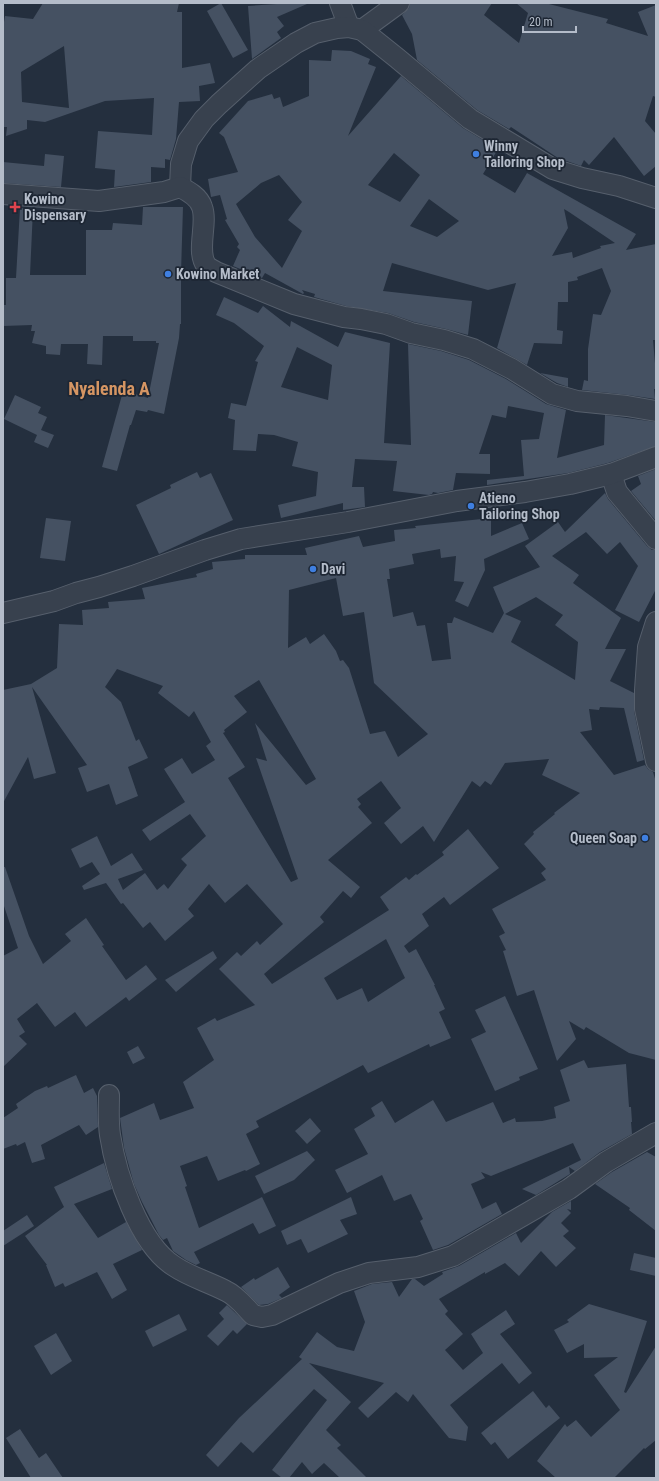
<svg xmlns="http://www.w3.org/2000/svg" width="659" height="1481" font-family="'Roboto Condensed',sans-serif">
<rect width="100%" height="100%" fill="#242f3e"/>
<g fill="#455162" fill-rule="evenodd">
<path d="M43 3H179L177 12H182V68L210 63 215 83 199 86 200 101 179 102 176 139 170 160 165 159V168L151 167V182L114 187 115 170 95 168 98 131 152 135 154 98 105 101 45 122 27 120V129L6 136 7 127H3V28L5 16 33 19ZM64 46 69 108 22 102 21 72Z"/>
<polygon points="221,3 248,50 233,58 207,11"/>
<polygon points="292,3 306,3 307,4 277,17 284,26 277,32 281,38 252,59 248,6"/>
<polygon points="410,3 492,3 484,15 519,43 528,13 516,3 545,3 608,19 606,23 648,36 638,12 656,5 656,97 653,96 645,121 656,134 656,166 644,176 614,137 589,165 584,160 581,166 558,158 511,127 509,129 477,110 417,60 412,34 402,15 409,8"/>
<path d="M332 50 351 51 370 59 368 64 376 67 348 136 401 76 463 128 498 149 483 174 515 193 527 173 636 234 626 250 656 244V340H653L656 375V389H654L655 399 628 395 582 390 584 380 588 381V349L593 314 601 315 611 291 602 268 577 277 578 280 568 282V302H558L557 330 563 331 562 344 534 343 527 365 497 348 516 283 488 290 392 263 383 291 472 301 468 335 446 329 414 322 388 313 346 306 314 297 315 294 302 290 304 293 303 294 265 273 262 278 233 266 240 250 237 247 239 244 225 220 227 219 220 195 211 197 208 179 238 172 224 137 219 133 248 101 272 94 274 99 280 97 283 107 309 96V60L331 61ZM394 153 420 175 400 202 368 185ZM279 175 302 202 288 220 302 231 282 268 255 237 236 204 261 183ZM429 199 459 221 437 237 410 226ZM564 209 569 212 615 243 600 246 601 248 573 258 572 252 552 256 568 228Z"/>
<polygon points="45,154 64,156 61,187 3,183 3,162 44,166"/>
<polygon points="143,207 183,207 181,273 181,324 180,324 179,338 164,414 148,410 147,412 136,410 131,425 130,425 117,471 102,467 122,395 134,397 135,394 148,398 159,343 156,343 156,341 133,341 133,336 103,336 102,365 87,364 88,344 61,344 60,355 46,354 46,346 32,343 35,331 31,331 32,325 3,326 3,305 6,305 6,278 16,278 20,208 33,209 30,275 86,275 86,230 112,230 113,223 142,225"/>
<path d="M224 297 258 313 263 306 290 327 291 321 338 347 345 332 390 343 384 443 411 445 408 344 441 351 469 360 506 379 546 404 566 410 557 458 604 445 605 415 656 422V446L608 463 568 473 487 485V480L524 476 521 440 539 439 544 413 508 406 506 418 492 415 479 454H490V474L456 473 453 490 438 493 433 492 432 494 429 495 393 491 397 461 355 459 352 487H364L365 507 343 510V503L281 518 278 505 316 496 318 472 292 466 298 442 274 435 258 434 256 451 233 450 235 420 228 418 231 403 246 406 258 362 255 361 264 346 234 323 216 315ZM297 347 332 365 328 400 281 387Z"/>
<polygon points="540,373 568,378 568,387 557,383"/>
<polygon points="15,395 41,407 38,413 47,417 41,430 54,435 48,448 34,442 37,435 4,419"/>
<polygon points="656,469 656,521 631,491 641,484 638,476"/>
<polygon points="197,472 200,478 211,473 233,520 159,554 136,505 171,488 170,485"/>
<path d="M605 493 608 499 647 546 652 550H656V589L639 622 615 610 638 566 620 542 607 554 586 532 552 556 579 575 573 583 621 618 605 649H626L610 681 634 693V711L644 760 637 762 624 708 600 707 599 710 589 709 592 730 580 732 614 775 645 765 648 769 653 772 656 782V1060L629 1053 586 1027 584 1030 569 1021 576 1039 557 1061 534 990 517 996 503 951 506 950 499 936 505 933 492 909 546 880 541 873 546 869 524 844 534 834 533 832 555 814 554 813 580 793 542 775 549 759 505 763 491 785 485 781 480 787 472 781 434 842 423 826 401 844 384 823 401 808 381 781 357 799 361 804 358 807 372 823 328 860 360 887 351 898 343 891 320 917 324 922 264 974 272 984 389 910 380 897 406 877 409 880 416 874 417 875 444 855 442 852 468 829 499 868 450 905 444 897 422 914 429 926 404 946 409 953 416 949 435 985H434L445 1009 439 1012 451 1038 430 1047 429 1044 368 1073 363 1065 256 1121 259 1127 246 1134 260 1164 246 1171 245 1170 218 1181 207 1156 180 1166 187 1186 185 1187 199 1228 262 1197 276 1226 259 1234 253 1223 194 1252 200 1263 196 1265 186 1260 173 1251 167 1238 163 1240 159 1235 142 1202 134 1184 124 1148 120 1118 154 1103 160 1120 194 1108 183 1082 214 1060 197 1028 215 1018 217 1021 255 1005 219 969 237 952 241 956 257 941 260 945 283 924 247 884 225 903 209 884 188 909 194 916 165 941 150 922 143 928 123 903 121 904 106 883 84 890 82 886 100 874 92 862 80 868 71 849 97 836 111 866 132 853 143 870 118 879 123 890 145 873 157 890 164 884 168 889 187 865 181 859 206 836 190 814 150 841 142 830 185 802 164 769 182 758 192 774 215 760 206 746 211 742 194 711 189 717 158 693 163 686 117 669 105 687 121 702 136 741 139 739 148 758 128 767 138 796 116 805 109 784 87 792 78 768 87 765 32 687 56 773 34 779 28 757 3 803V690L31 684 57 668 59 624 83 625 82 610 109 608 108 602 145 599 142 588 197 577 196 574 213 569 212 562 245 559V555H307L305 548 359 536 363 547 395 541 394 530 416 528 415 526 491 518V536L522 523 529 539 484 559 485 570 468 607 455 601 464 582 454 581 456 556 441 558 440 549 412 554 414 564 389 569 390 579H387L393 617 413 612 417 626 425 625 432 661 451 659 447 623H452L454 617 493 633 504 613 493 587 540 567 525 546 558 522 565 532ZM336 578 343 616 364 612 374 683 428 734 398 757 385 731 370 734 349 668 343 660 340 661 336 651 324 634 310 644 306 637 288 648 289 590ZM536 597 563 615 555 625 578 642 575 680 511 642 521 621 505 614ZM259 680 316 779 306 785 255 723 267 761 256 758 298 879 291 882 228 778 245 767 223 733 225 732 224 730 247 712 234 696ZM386 939 405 978 368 1002 362 988 337 1000 324 978Z"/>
<polygon points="46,518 71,521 65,561 40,558"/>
<polygon points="3,867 5,867 29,936 43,964 71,941 65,934 86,918 104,945 102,946 126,980 146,965 157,979 129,1001 126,997 86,1027 75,1012 55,1027 37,1003 17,1019 25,1032 19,1036 27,1044 3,1067 3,956 18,948 3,903"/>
<polygon points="213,951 217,958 176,992 165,980"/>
<polygon points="505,996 538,1069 519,1077 520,1080 495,1091 471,1039 486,1032 475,1010"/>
<polygon points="138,1046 145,1058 133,1064 127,1052"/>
<polygon points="584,1060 588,1068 626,1064 629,1107 631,1107 632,1122 631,1122 632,1134 600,1152 575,1171 569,1167 570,1174 536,1195 522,1189 581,1160 573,1143 491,1176 481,1172 485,1178 471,1184 482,1209 496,1202 502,1214 448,1245 433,1250 420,1221 423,1219 411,1194 394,1201 382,1175 347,1193 335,1170 368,1154 354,1129 375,1116 371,1108 382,1101 395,1123 433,1100 446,1122 493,1102 503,1123 515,1118 516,1122 542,1121 556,1118 554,1107 570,1101 560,1070"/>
<polygon points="76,1075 84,1093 93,1088 97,1096 98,1127 86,1135 79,1125 41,1145 45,1159 32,1163 25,1142 17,1146 16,1144 3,1149 3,1118 18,1108 16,1104 35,1091 47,1086 48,1088"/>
<polygon points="310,1118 321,1131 307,1144 295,1131"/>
<polygon points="307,1151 315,1160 294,1180 264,1194 255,1176"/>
<polygon points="647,1152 656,1157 656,1231 629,1210 630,1208 595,1184 612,1172"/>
<polygon points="104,1163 112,1189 74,1204 98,1238 126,1222 142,1250 113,1264 127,1290 112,1299 97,1272 65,1287 63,1283 55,1287 46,1265 47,1265 25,1236 64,1207 54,1187"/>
<polygon points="351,1197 357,1214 340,1220 348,1234 308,1253 301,1239 287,1245 281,1231"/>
<polygon points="571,1201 571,1210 567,1209 571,1213 561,1223 569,1231 563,1236 576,1248 556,1267 541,1251 519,1276 505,1263 485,1274 485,1272 439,1299 448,1311 445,1314 463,1334 445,1350 463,1370 483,1353 471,1334 506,1310 515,1324 500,1334 532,1373 519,1384 502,1363 450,1405 468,1427 466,1441 449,1438 413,1394 408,1402 396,1392 368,1418 358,1408 384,1383 309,1363 351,1402 326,1430 341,1445 337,1448 367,1478 340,1478 324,1463 312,1474 302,1462 289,1478 282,1478 272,1470 327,1400 314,1389 253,1453 241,1442 218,1467 206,1455 239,1418 302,1359 299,1357 317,1332 337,1347 354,1351 365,1322 354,1291 372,1284 392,1282 399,1297 412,1279 415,1279 424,1286 443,1274 442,1272 459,1266 516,1233 521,1243 552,1212"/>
<polygon points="27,1215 34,1226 3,1246 3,1231"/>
<polygon points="634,1253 656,1258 656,1276 630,1270"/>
<polygon points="278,1267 290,1287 279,1295 282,1298 268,1304 259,1305 241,1287 254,1278 255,1280"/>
<polygon points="589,1304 647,1321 624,1392 626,1393 656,1346 656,1440 645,1449 644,1448 614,1478 556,1478 537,1461 565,1424 567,1427 576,1420 591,1437 620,1410 594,1375 618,1357 584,1358 584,1344 567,1353 554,1330 569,1322 567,1320"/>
<polygon points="227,1305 247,1324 237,1334 233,1330 218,1346 207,1336 224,1319 219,1313"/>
<polygon points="179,1314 187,1330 153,1347 145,1331"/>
<polygon points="56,1333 72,1361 51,1375 34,1346"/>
<polygon points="533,1391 546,1408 549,1405 560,1418 508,1459 495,1442 491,1445 481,1433"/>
<polygon points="20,1429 39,1458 46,1453 63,1478 31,1478 6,1438"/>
</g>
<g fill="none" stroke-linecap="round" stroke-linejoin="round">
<defs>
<g id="minor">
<polyline points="340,3 349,27"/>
<polyline points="362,30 399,3"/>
<polyline points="180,187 181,164 188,141 204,119 219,104 258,69 296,43 315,33 337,28 349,27 362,30 397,58 470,119 553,169 582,178 619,186 656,198"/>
<path d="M3 194 99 201 164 192 180 187C188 191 199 197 202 207 208 223 196 251 206 265 208 268 213 270 216 272L294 304 344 317 361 319 386 324 411 333 444 340 473 349 512 369 552 394 577 401 627 406 656 411"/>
<polyline points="611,474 617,492 656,539"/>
<polyline points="3,613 54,601 76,593 99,587 133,576 205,550 241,539 348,522 457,501 525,492 570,484 611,474 656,457"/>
<polyline points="656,622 648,647 645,690 645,709 656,761"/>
<path d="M109 1095C109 1108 108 1122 110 1135 116 1174 139 1244 174 1266 190 1277 209 1282 226 1291 237 1296 245 1307 253 1315L262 1317 272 1315 339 1283 369 1273 418 1267 453 1256 569 1189 606 1162 656 1133"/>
</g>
</defs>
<use href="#minor" stroke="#565f6c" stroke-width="22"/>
<use href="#minor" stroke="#38414e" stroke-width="20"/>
</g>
<g fill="#3f7fe0" stroke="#1d2633" stroke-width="1.5">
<circle cx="476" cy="154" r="4"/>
<circle cx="168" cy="274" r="4"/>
<circle cx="471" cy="506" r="4"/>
<circle cx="313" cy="569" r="4"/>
<circle cx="645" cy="838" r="4"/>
</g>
<path fill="#e0444e" stroke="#1d2633" stroke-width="1.5" d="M13 201h4v4h4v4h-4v4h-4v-4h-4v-4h4z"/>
<g text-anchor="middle" stroke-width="3.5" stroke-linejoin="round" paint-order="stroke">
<g font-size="14" font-weight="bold" fill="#b4bcc9" stroke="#1d2633" text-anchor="start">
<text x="484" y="151">Winny<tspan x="484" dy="16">Tailoring Shop</tspan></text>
<text x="24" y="204">Kowino<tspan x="24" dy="16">Dispensary</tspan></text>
<text x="176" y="279">Kowino Market</text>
<text x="479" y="503">Atieno<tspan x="479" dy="16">Tailoring Shop</tspan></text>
<text x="321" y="574">Davi</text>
<text x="637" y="843" text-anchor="end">Queen Soap</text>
</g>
<g font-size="18" font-weight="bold" fill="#d59563" stroke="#1d2633">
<text x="109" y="395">Nyalenda A</text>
</g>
</g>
<rect width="659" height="1481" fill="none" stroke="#b4bcc9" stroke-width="8"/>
<path d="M523 26v6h53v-6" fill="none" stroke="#b4bcc9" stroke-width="2"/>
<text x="529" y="26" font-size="12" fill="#b4bcc9" stroke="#1d2633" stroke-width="3" paint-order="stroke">20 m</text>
</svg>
